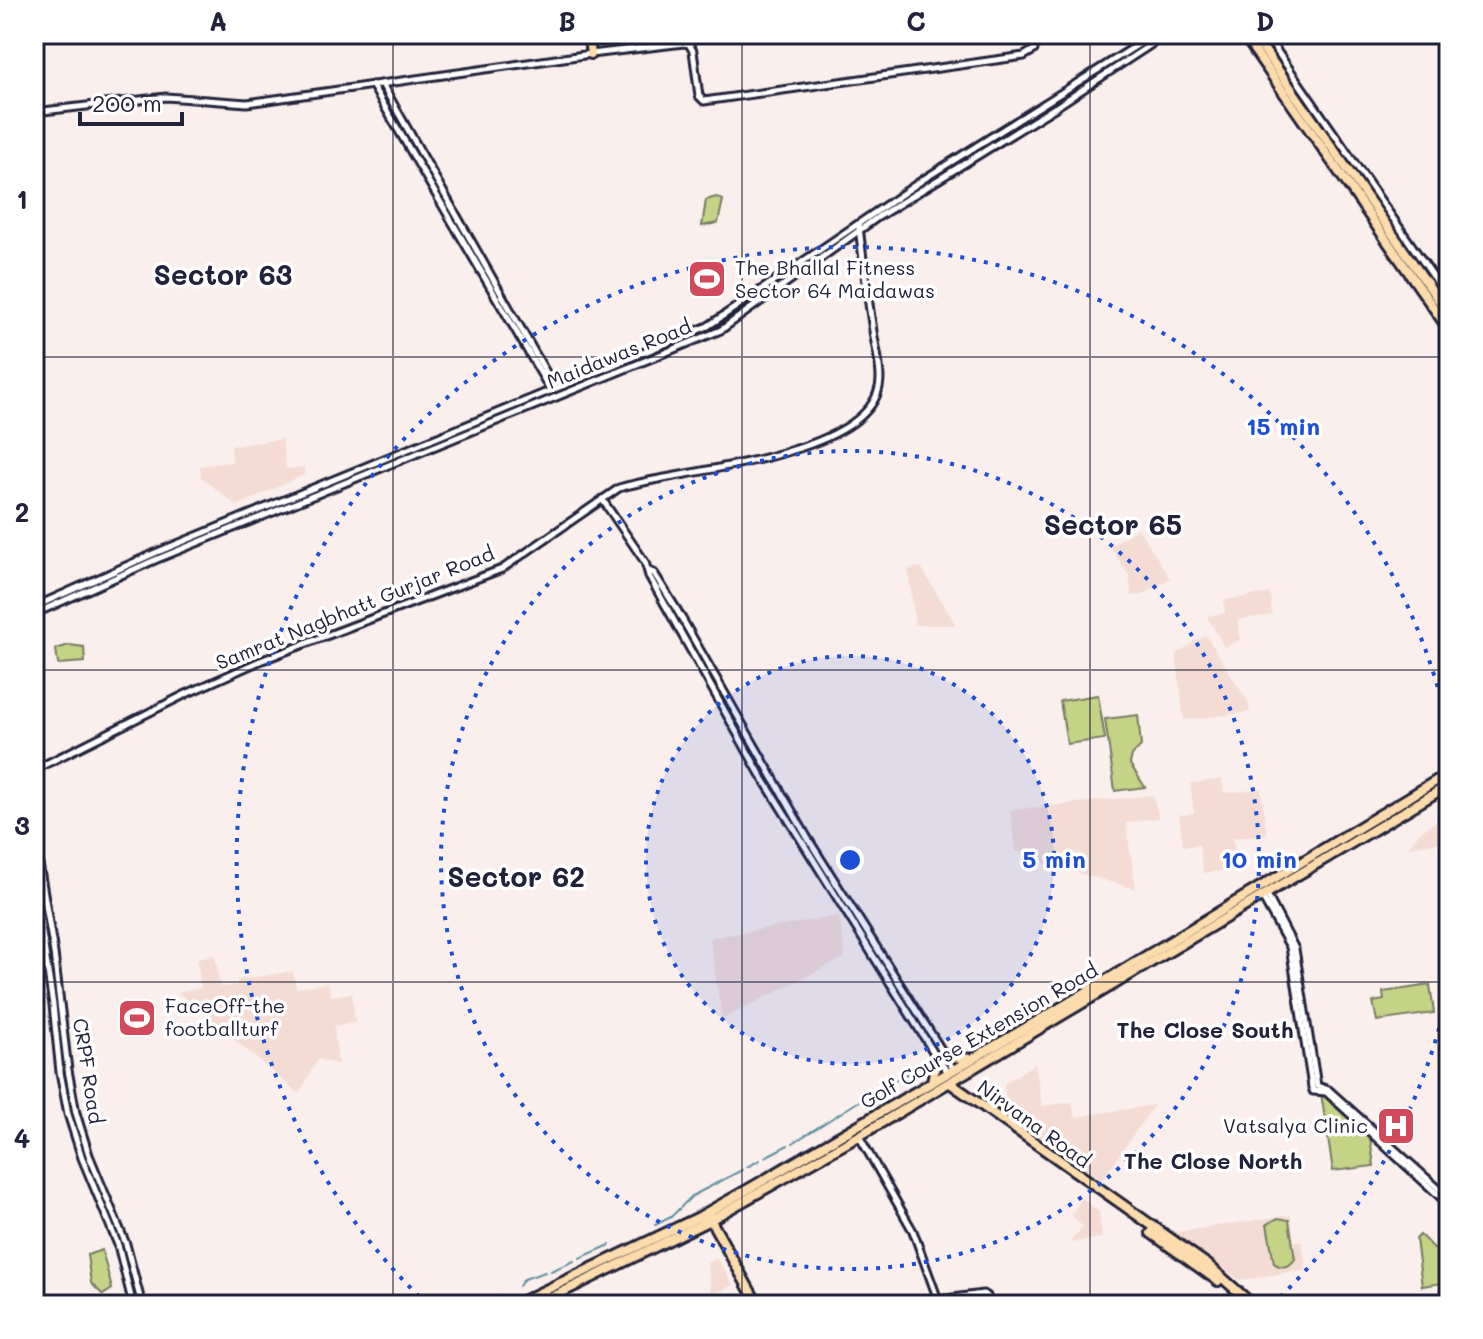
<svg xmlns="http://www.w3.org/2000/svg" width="1483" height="1339" font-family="Mali,sans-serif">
<rect width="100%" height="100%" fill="#faefec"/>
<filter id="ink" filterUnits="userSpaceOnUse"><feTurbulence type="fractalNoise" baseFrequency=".0125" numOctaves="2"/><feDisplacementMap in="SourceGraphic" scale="16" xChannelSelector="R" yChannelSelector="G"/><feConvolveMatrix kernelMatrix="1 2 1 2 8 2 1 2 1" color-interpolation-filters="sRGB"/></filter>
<g filter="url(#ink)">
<g fill="#f4dcd5">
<polygon points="282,439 286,469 304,467 304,475 237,506 201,477 200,466 232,462 231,446"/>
<polygon points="1138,528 1170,578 1142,595 1132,596 1129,576 1110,546"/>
<polygon points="921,567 956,625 915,625 908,569"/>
<polygon points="1270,593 1272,615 1238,620 1240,640 1224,647 1207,616 1225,613 1224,600"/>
<polygon points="1206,635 1248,702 1250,712 1184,720 1176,654"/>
<polygon points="1222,779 1224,793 1261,789 1267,834 1233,838 1237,869 1203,873 1199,845 1183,846 1179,815 1194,813 1190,783"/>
<polygon points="1153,795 1159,818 1126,823 1136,889 1046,864 1016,851 1010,810"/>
<polygon points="1449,813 1449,841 1408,847 1421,831"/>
<polygon points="839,916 845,957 722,1019 710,938"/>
<polygon points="215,955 220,987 237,985 237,980 293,971 296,988 328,983 331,996 352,993 355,1023 334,1026 338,1065 318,1059 299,1094 177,992 201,988 197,958"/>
<polygon points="1035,1063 1042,1106 1072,1102 1075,1117 1154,1105 1102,1180 1007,1116 1004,1084"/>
<polygon points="1082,1198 1099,1212 1102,1238 1069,1243 1083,1227 1071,1215"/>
<polygon points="1290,1215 1294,1241 1302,1241 1306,1270 1240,1280 1170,1233"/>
<polygon points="717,1259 733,1285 722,1291 711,1293 707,1263"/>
</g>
<g fill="#c5d387" stroke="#747a61" stroke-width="2">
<polygon points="716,197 723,200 718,223 702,226 706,200"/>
<polygon points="69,645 84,647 85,662 58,664 56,649"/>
<polygon points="1098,695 1105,739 1067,744 1060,701"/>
<polygon points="1138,715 1141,746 1132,755 1130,764 1145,787 1115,791 1105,719"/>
<polygon points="1430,985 1434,1013 1377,1021 1373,1002 1384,1000 1383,992"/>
<polygon points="1321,1093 1370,1137 1374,1166 1333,1171"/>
<path d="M1278 1218 1289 1220 1295 1259C1290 1267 1281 1269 1274 1263L1267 1224Z"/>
<polygon points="1420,1235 1449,1262 1449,1282 1422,1286 1416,1239"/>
<polygon points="102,1250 112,1289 103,1295 91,1283 87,1255"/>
</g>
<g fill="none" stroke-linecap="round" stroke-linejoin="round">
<g stroke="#60919e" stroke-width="2">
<polyline points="877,1090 932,1060"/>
<polyline points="793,1143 872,1093"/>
<polyline points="765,1157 788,1145"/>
<polyline points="747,1167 760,1160"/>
<polyline points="655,1225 671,1217 692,1196 742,1170"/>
<polyline points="580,1258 610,1245"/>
<polyline points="551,1271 574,1261"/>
<polyline points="519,1286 524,1279 545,1272"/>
<polyline points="493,1299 502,1296"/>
</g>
<defs>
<g id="minor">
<polyline points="1265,34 1449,299"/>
<polyline points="382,84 548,376 547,382"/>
<polyline points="372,85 551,391"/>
<polyline points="34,112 166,97 247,103 591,54 684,43 689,44 693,51 699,96 704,101 1024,56 1034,50 1035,34"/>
<polyline points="602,499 645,562 649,576 760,774 937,1058 948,1072"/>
<polyline points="649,571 654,573 677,610 807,837 954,1070"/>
<polyline points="34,607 155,553 708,326 924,179 1155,34"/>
<polyline points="34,614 155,560 721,330 878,217 1056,107 1167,34"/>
<path d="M34 770 186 694 260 661 502 569 619 488C674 470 880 459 880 378 880 361 874 342 872 324 867 292 863 260 859 227"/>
<polyline points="34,834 54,953 68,1070 76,1113 89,1155 126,1244 142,1305"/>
<polyline points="34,880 53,1005 60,1072 68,1114 82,1158 118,1245 133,1305"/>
<polyline points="1266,893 1295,949 1317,1086 1329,1090 1449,1198"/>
<polyline points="1262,897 1290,947 1312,1087"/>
<polyline points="1312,1087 1313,1091 1326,1092 1449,1205"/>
<polyline points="859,1136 913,1231 937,1297 945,1299 983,1294 987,1296 989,1305"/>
</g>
<g id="major">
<polyline points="588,34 591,54"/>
<polyline points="1243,34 1449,330"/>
<polyline points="1253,34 1449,315"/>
<polyline points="944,1056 971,1059"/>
<polyline points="932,1081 937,1058"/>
<polyline points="950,1083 1208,1265 1253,1305"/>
<polyline points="709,1217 758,1305"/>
<polyline points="1151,1233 1218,1281"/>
<polyline points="514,1305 699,1217 752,1187 1065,1005 1449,773"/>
<polyline points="536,1305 710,1220 859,1136 1449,785"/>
</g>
</defs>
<use href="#minor" stroke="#22223b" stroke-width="11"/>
<use href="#major" stroke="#22223b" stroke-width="14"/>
<use href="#minor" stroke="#fff" stroke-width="5"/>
<use href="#major" stroke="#fcdcac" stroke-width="8"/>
</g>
</g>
<path fill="none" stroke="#22223b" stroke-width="2" stroke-opacity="0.55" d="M393 34V1305M742 34V1305M1090 34V1305M34 357H1449M34 670H1449M34 982H1449"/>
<circle cx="850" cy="860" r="204" fill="#1d4ed8" fill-opacity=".12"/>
<g fill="none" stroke="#1d4ed8" stroke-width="4" stroke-dasharray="4 8">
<circle cx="850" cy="860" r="204"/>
<circle cx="850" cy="860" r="409"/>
<path d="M1448 993A613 613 0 0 1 1272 1305M428 1305A613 613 0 1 1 1448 727"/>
</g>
<defs>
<symbol id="stadium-square" viewBox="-11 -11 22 22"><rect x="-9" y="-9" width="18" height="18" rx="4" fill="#d1495b" stroke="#fff"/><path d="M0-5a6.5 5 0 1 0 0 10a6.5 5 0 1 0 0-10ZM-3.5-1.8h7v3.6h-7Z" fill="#fff"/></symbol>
<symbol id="hospital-square" viewBox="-11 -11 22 22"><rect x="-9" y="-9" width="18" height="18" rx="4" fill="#d1495b" stroke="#fff"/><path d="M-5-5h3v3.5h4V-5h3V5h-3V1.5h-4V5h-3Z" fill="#fff"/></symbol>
</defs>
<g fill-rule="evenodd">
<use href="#stadium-square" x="685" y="257" width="44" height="44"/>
<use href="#stadium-square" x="115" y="996" width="44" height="44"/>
<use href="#hospital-square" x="1374" y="1104" width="44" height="44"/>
</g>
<g text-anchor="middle" stroke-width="7" stroke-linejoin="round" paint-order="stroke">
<g font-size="20" fill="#22223b" stroke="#fff" text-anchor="start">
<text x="735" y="275">The Bhallal Fitness<tspan x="735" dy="23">Sector 64 Maidawas</tspan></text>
<text x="165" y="1013">FaceOff-the<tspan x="165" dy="23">footballturf</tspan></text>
<text x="1368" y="1133" text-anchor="end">Vatsalya Clinic</text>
</g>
<g font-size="20" fill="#22223b" stroke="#fff">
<text transform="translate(619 354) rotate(-22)" y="7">Maidawas Road</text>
<text transform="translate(355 608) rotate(-22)" y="7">Samrat Nagbhatt Gurjar Road</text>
<text transform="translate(979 1036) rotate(-30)" y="7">Golf Course Extension Road</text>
<text transform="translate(88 1071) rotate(81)" y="7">CRPF Road</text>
<text transform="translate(1034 1124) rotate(36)" y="7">Nirvana Road</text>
</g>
<g font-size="22" font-weight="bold" fill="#22223b" stroke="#fff">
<text x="1205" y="1038">The Close South</text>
<text x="1213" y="1169">The Close North</text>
</g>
<g font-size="28" font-weight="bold" fill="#22223b" stroke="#fff">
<text x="223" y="285">Sector 63</text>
<text x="1113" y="535">Sector 65</text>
<text x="516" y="887">Sector 62</text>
</g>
</g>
<circle cx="850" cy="860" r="12" fill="#1d4ed8" stroke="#fff" stroke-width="4"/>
<g font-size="24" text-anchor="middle" font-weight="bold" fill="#1d4ed8" stroke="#fff" stroke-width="7" stroke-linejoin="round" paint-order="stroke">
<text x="1283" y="435">15 min</text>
<text x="1054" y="868">5 min</text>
<text x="1259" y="868">10 min</text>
</g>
<rect width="1483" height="1339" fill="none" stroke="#fff" stroke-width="88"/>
<path d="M80 112v12h102v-12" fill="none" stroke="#22223b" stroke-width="4"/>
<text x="92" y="112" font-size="24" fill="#22223b" stroke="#ffffff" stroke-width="6" paint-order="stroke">200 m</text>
<rect x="44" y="44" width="1395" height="1251" fill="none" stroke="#22223b" stroke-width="3"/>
<g font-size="26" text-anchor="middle" font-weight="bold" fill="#22223b">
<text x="218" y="31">A</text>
<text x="567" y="31">B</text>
<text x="916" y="31">C</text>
<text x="1265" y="31">D</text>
<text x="22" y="209">1</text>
<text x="22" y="522">2</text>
<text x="22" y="835">3</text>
<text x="22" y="1148">4</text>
</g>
</svg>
